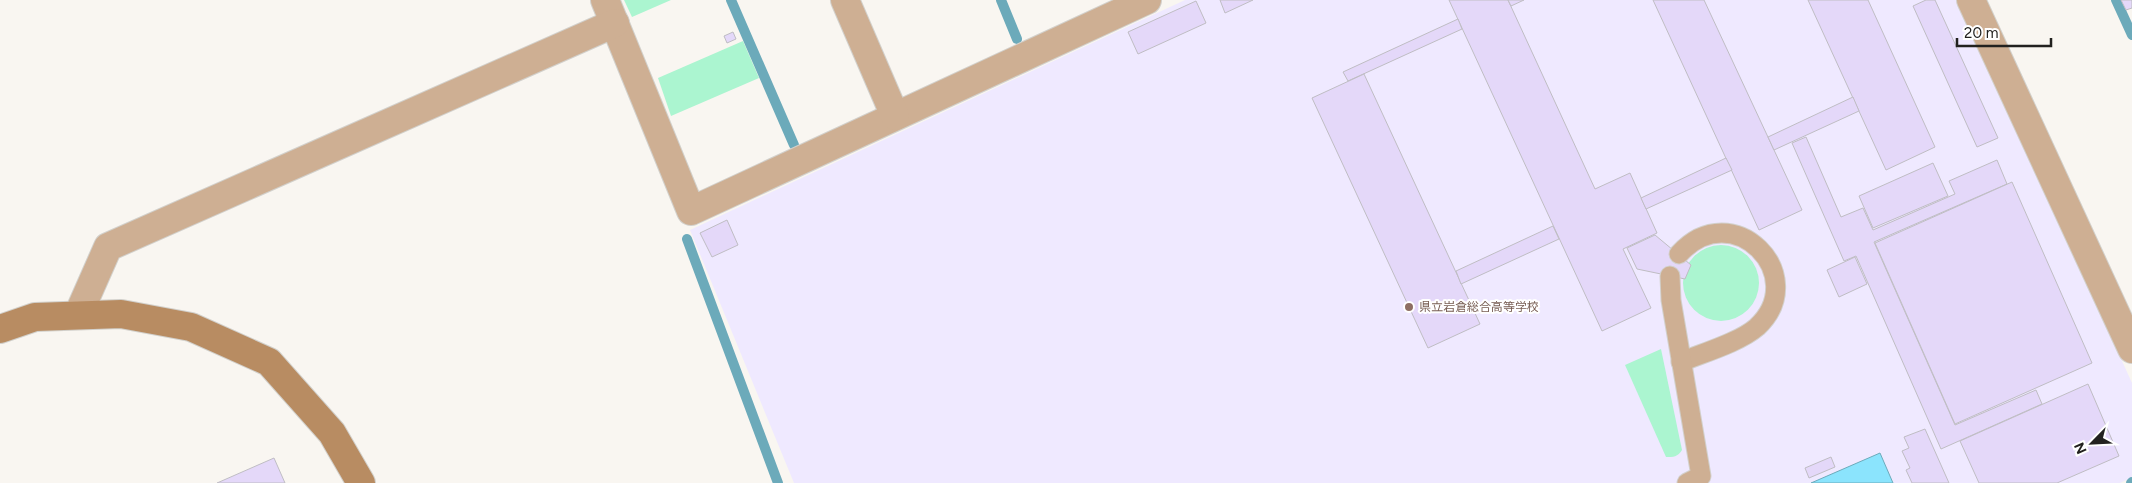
<svg xmlns="http://www.w3.org/2000/svg" width="2132" height="483" font-family="Figtree,'Noto Sans JP',sans-serif">
<rect width="100%" height="100%" fill="#f9f6f1"/>
<polygon fill="#efe9ff" points="1185,0 1959,0 2132,383 2132,477 2120,483 794,483 690,230"/>
<g fill="#abf5d0">
<polygon points="624,0 671,0 632,17"/>
<polygon points="743,41 759,78 671,116 658,78"/>
<circle cx="1721" cy="283" r="38"/>
<path d="M1661 349 1682 450C1678 457 1673 457 1666 457L1625 365Z"/>
</g>
<polygon fill="#8be4fd" stroke="#6caaba" points="1880,453 1893,483 1811,483"/>
<g fill="none" stroke-linecap="round" stroke-linejoin="round">
<g stroke="#6caaba" stroke-width="10">
<polyline points="731,0 794,145"/>
<polyline points="1001,0 1017,39"/>
<polyline points="2116,0 2132,35"/>
<polyline points="687,239 778,483"/>
<polyline points="2131,483 2132,482"/>
</g>
</g>
<g fill="#e4d8f9" stroke="#bfbdc3">
<polygon points="1220,0 1253,0 1225,13"/>
<polygon points="1449,0 1508,0 1595,189 1630,173 1657,233 1623,249 1651,308 1602,331"/>
<polygon points="1508,0 1524,0 1511,6"/>
<polygon points="1653,0 1704,0 1802,210 1759,230"/>
<polygon points="1808,0 1868,0 1935,147 1886,170"/>
<polygon points="1926,0 1935,0 1998,138 1977,147 1913,6"/>
<polygon points="2121,0 2132,0 2132,8 2126,10"/>
<polygon points="1196,1 1206,23 1138,54 1128,32"/>
<polygon points="1458,19 1462,29 1348,81 1343,72"/>
<polygon points="733,32 736,39 727,43 724,36"/>
<polygon points="1364,74 1480,324 1428,348 1312,98"/>
<polygon points="1853,97 1859,111 1774,150 1768,137"/>
<polygon points="1806,137 1841,217 1863,208 1873,230 1955,194 1949,181 1997,160 2007,184 1874,242 1955,425 2036,390 2042,404 1941,449 1856,256 1844,261 1792,143"/>
<polygon points="1726,158 1732,170 1646,209 1641,198"/>
<polygon points="1933,163 1948,196 1873,228 1859,196"/>
<polygon points="2012,182 2092,363 1955,424 1875,243"/>
<polygon points="727,220 738,245 712,257 700,233"/>
<polygon points="1553,226 1559,239 1461,284 1456,271"/>
<polygon points="1655,235 1691,265 1685,279 1637,269 1627,248"/>
<polygon points="1855,257 1867,284 1839,297 1827,270"/>
<polygon points="2088,384 2119,456 2057,483 1979,483 1960,441"/>
<polygon points="1925,429 1949,483 1912,483 1906,470 1910,468 1902,451 1909,448 1904,437"/>
<polygon points="1831,457 1835,467 1809,478 1805,468"/>
<polygon points="274,458 285,483 217,483"/>
</g>
<g fill="none" stroke-linecap="round" stroke-linejoin="round">
<defs>
<g id="lane">
<path d="M1679 254C1733 194 1812 276 1757 327 1740 342 1703 353 1681 362"/>
<polyline points="1670,276 1671,300 1701,476 1687,483"/>
</g>
<g id="street">
<polyline points="605,0 691,211 1147,0"/>
<polyline points="845,0 895,116"/>
<polyline points="1971,0 2132,349"/>
<polyline points="78,315 108,247 615,23"/>
</g>
<polyline id="secondary" points="0,329 35,317 121,314 191,327 269,362 332,433 361,483"/>
</defs>
<use href="#lane" stroke="#d2d0cb" stroke-width="21"/>
<use href="#street" stroke="#d2d0cb" stroke-width="30"/>
<use href="#secondary" stroke="#d2d0cb" stroke-width="30"/>
<use href="#lane" stroke="#ceaf93" stroke-width="19"/>
<use href="#street" stroke="#ceaf93" stroke-width="28"/>
<use href="#secondary" stroke="#b88c62" stroke-width="28"/>
</g>
<circle fill="#8d6e63" stroke="#fff" stroke-width="2" cx="1409" cy="307" r="5"/>
<g text-anchor="middle" stroke-width="4" stroke-linejoin="round" paint-order="stroke">
<g font-size="12" fill="#785e54" stroke="#fff" text-anchor="start">
<text x="1419" y="311">県立岩倉総合高等学校</text>
</g>
</g>
<g transform="translate(2092 443) rotate(246)" stroke="#ffffff" stroke-width="4" paint-order="stroke">
<path d="M0-4L9 19L0 12L-9 19Z" fill="#22211f"/>
<text y="-8" font-size="14" font-weight="bold" text-anchor="middle" fill="#22211f">N</text>
</g>
<path d="M1957 38v8h94v-8" fill="none" stroke="#22211f" stroke-width="2.5"/>
<text x="1964" y="38" font-size="15" fill="#22211f" stroke="#ffffff" stroke-width="4" paint-order="stroke">20 m</text>
</svg>
